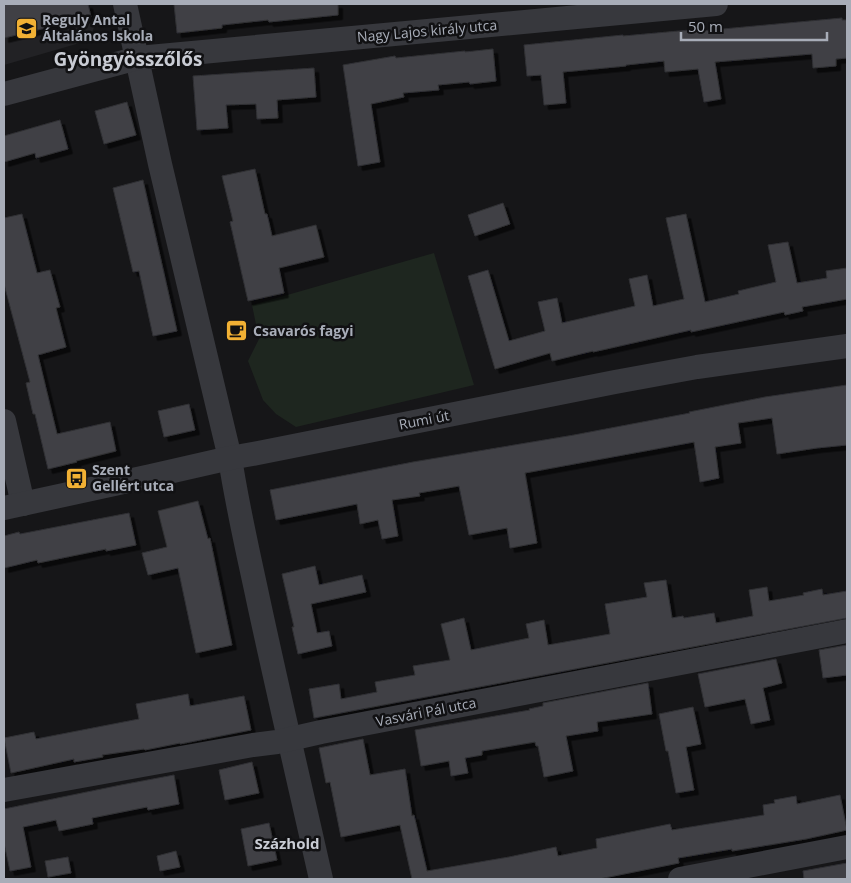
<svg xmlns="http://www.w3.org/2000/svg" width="851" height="883" font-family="'Open Sans',sans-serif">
<defs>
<filter id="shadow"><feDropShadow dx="4.5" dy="4.5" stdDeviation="0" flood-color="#0009"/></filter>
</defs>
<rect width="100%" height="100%" fill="#161618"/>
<polygon fill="#222225" points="4,4 88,4 94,27 90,40 4,65"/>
<polygon fill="#1e261f" points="434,253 474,385 296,427 276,414 263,400 248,361 259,339 252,305"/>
<g fill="#404145" stroke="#303034" filter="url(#shadow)">
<polygon points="4,4 88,4 91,17 4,38"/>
<polygon points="174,4 338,4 338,15 269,22 268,20 222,25 222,28 177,33"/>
<polygon points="842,18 842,20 847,20 847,58 836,59 836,66 813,68 812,54 715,62 721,99 704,102 698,69 665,72 664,61 626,65 626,66 563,72 566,103 544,105 541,75 527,76 524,45 623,35 623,36 690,30 690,32"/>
<polygon points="493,49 496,81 470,84 469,82 438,85 439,90 403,93 404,97 371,104 380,162 358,166 343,65 395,56 396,58 465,51 465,52"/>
<polygon points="314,68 316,97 277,100 278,118 257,119 256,104 226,105 228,128 197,130 193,76"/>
<polygon points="127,102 136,135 104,144 95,111"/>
<polygon points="60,120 68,149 36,158 35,153 4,162 4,136"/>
<polygon points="255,169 265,214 267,214 272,236 316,225 324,257 279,268 284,293 248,301 230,222 233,221 222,176"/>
<polygon points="143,180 177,331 153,336 139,271 133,272 113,188"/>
<polygon points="503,203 510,224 475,236 468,215"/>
<polygon points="22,214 37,273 50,270 60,307 56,308 66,347 38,355 57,434 110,422 116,451 76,461 77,462 48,469 35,414 33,414 26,383 30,382 4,284 4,218"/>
<polygon points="686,214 705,302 739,294 738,291 776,282 768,245 788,242 797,283 827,278 826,271 847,268 847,299 802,307 803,311 785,315 784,312 691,332 691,330 593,352 593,351 552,361 550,353 495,369 468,276 488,270 509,341 545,331 538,302 557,298 562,323 635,306 629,279 647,275 653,306 684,299 666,218"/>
<polygon points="847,385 847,445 817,448 777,454 772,418 738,423 741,443 715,447 719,478 700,482 694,442 525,473 537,543 510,548 507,528 469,535 459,486 419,493 420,496 392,500 398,536 382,539 378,520 360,524 357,504 276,520 270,490 413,462 574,435 690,413 689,412 765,397"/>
<polygon points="189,404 195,430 164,437 158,411"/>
<polygon points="198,501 208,539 210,538 232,645 196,653 178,568 148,575 142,553 167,547 158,511"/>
<polygon points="129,513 136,545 106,551 106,549 38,563 37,560 4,568 4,536 19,532 20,534"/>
<polygon points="315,566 319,585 362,575 366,592 311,604 317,633 329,631 332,646 298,654 292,627 294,627 282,574"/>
<polygon points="666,580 672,618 683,616 684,618 714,613 716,623 753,616 749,590 767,587 769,601 804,595 803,593 822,589 823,595 847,591 847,618 314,718 309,689 339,684 341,699 377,692 375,682 415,675 413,666 450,660 441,624 464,618 471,650 529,638 526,624 544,620 548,645 610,634 605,604 647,597 644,583"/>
<polygon points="847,645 847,675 823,678 819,650"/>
<polygon points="776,659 782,683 763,688 770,720 751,724 745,699 705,707 698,674"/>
<polygon points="648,683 652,714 597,722 598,731 566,736 573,771 544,777 538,746 536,746 535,742 482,751 482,755 465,758 468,773 451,776 449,761 421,766 415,730 530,710 529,709 543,706 543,703"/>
<polygon points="188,694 190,706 244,696 251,730 180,744 180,743 145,750 144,749 102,755 103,757 74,762 74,759 11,773 4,738 34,732 36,739 139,719 136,704"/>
<polygon points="693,707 701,744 686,747 694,790 676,793 668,751 666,751 659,714"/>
<polygon points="363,739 370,775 405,769 412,816 414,815 427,871 509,857 556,847 558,856 597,848 596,839 670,824 672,830 764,815 763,805 775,803 774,800 796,796 797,804 840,795 847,830 806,839 732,851 732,849 678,858 679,863 599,879 412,879 400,825 341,837 330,782 326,783 319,748"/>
<polygon points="252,762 259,793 225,800 219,770"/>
<polygon points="174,775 179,804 148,810 147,807 92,818 93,824 59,831 56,820 23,827 31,867 10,871 4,843 4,809 121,785"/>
<polygon points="269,823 277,860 248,866 241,829"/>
<polygon points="176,851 180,867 160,871 157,856"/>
<polygon points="68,857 71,873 48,877 45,861"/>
<polygon points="847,863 847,879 804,879 803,871"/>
</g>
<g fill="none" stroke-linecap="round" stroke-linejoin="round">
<g stroke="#37383d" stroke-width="24">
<path d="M125 4 160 164 230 458C237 505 248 552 258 599 278 692 300 786 321 879"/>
<polyline points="4,94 138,58 716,4"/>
<polyline points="4,421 23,504"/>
<polyline points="4,508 151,476 230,458 258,453 615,382 697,367 847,346"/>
<polyline points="4,790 253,745 277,742 321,732 847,631"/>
<polyline points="680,879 847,847"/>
</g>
</g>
<defs>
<symbol id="school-square" viewBox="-11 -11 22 22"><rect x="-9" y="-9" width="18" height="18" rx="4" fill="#f2b134" stroke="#111113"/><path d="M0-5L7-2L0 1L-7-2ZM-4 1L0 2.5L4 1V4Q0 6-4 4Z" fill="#111"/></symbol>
<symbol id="cafe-square" viewBox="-11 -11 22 22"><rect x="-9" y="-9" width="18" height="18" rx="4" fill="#f2b134" stroke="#111113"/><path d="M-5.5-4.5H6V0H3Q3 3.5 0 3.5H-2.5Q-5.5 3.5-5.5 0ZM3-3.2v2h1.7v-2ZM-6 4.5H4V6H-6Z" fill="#111"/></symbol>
<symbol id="bus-square" viewBox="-11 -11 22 22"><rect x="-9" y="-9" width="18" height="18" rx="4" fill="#f2b134" stroke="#111113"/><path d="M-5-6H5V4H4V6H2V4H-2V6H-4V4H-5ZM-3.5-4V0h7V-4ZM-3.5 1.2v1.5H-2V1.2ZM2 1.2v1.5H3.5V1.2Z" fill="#111"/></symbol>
</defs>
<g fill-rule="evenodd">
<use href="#school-square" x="14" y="16" width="25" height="25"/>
<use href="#cafe-square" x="224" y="318" width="25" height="25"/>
<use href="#bus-square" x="64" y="466" width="25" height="25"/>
</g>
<g text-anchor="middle" stroke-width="5" stroke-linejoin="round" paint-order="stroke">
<g font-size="14" font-weight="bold" fill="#a8adb8" stroke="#111113" text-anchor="start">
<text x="42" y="25">Reguly Antal<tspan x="42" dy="16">Általános Iskola</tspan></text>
<text x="253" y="336">Csavarós fagyi</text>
<text x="92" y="475">Szent<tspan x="92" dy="16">Gellért utca</tspan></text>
</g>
<g font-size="14" fill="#a8adb8" stroke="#111113">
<text transform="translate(427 31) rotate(-5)" y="5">Nagy Lajos király utca</text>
<text transform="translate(424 420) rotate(-11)" y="5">Rumi út</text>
<text transform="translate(426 712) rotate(-11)" y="5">Vasvári Pál utca</text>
</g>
<g font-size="15" font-weight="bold" fill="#c9ccd4" stroke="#111113">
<text x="287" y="849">Százhold</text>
</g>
<g font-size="19" font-weight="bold" fill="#c9ccd4" stroke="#111113">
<text x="128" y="66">Gyöngyösszőlős</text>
</g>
</g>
<rect width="851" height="883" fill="none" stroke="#a8adb8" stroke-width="10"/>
<path d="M681 32v8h146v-8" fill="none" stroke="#a8adb8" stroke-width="2.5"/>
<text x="688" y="32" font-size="15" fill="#a8adb8" stroke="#111113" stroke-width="4" paint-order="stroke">50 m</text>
</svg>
